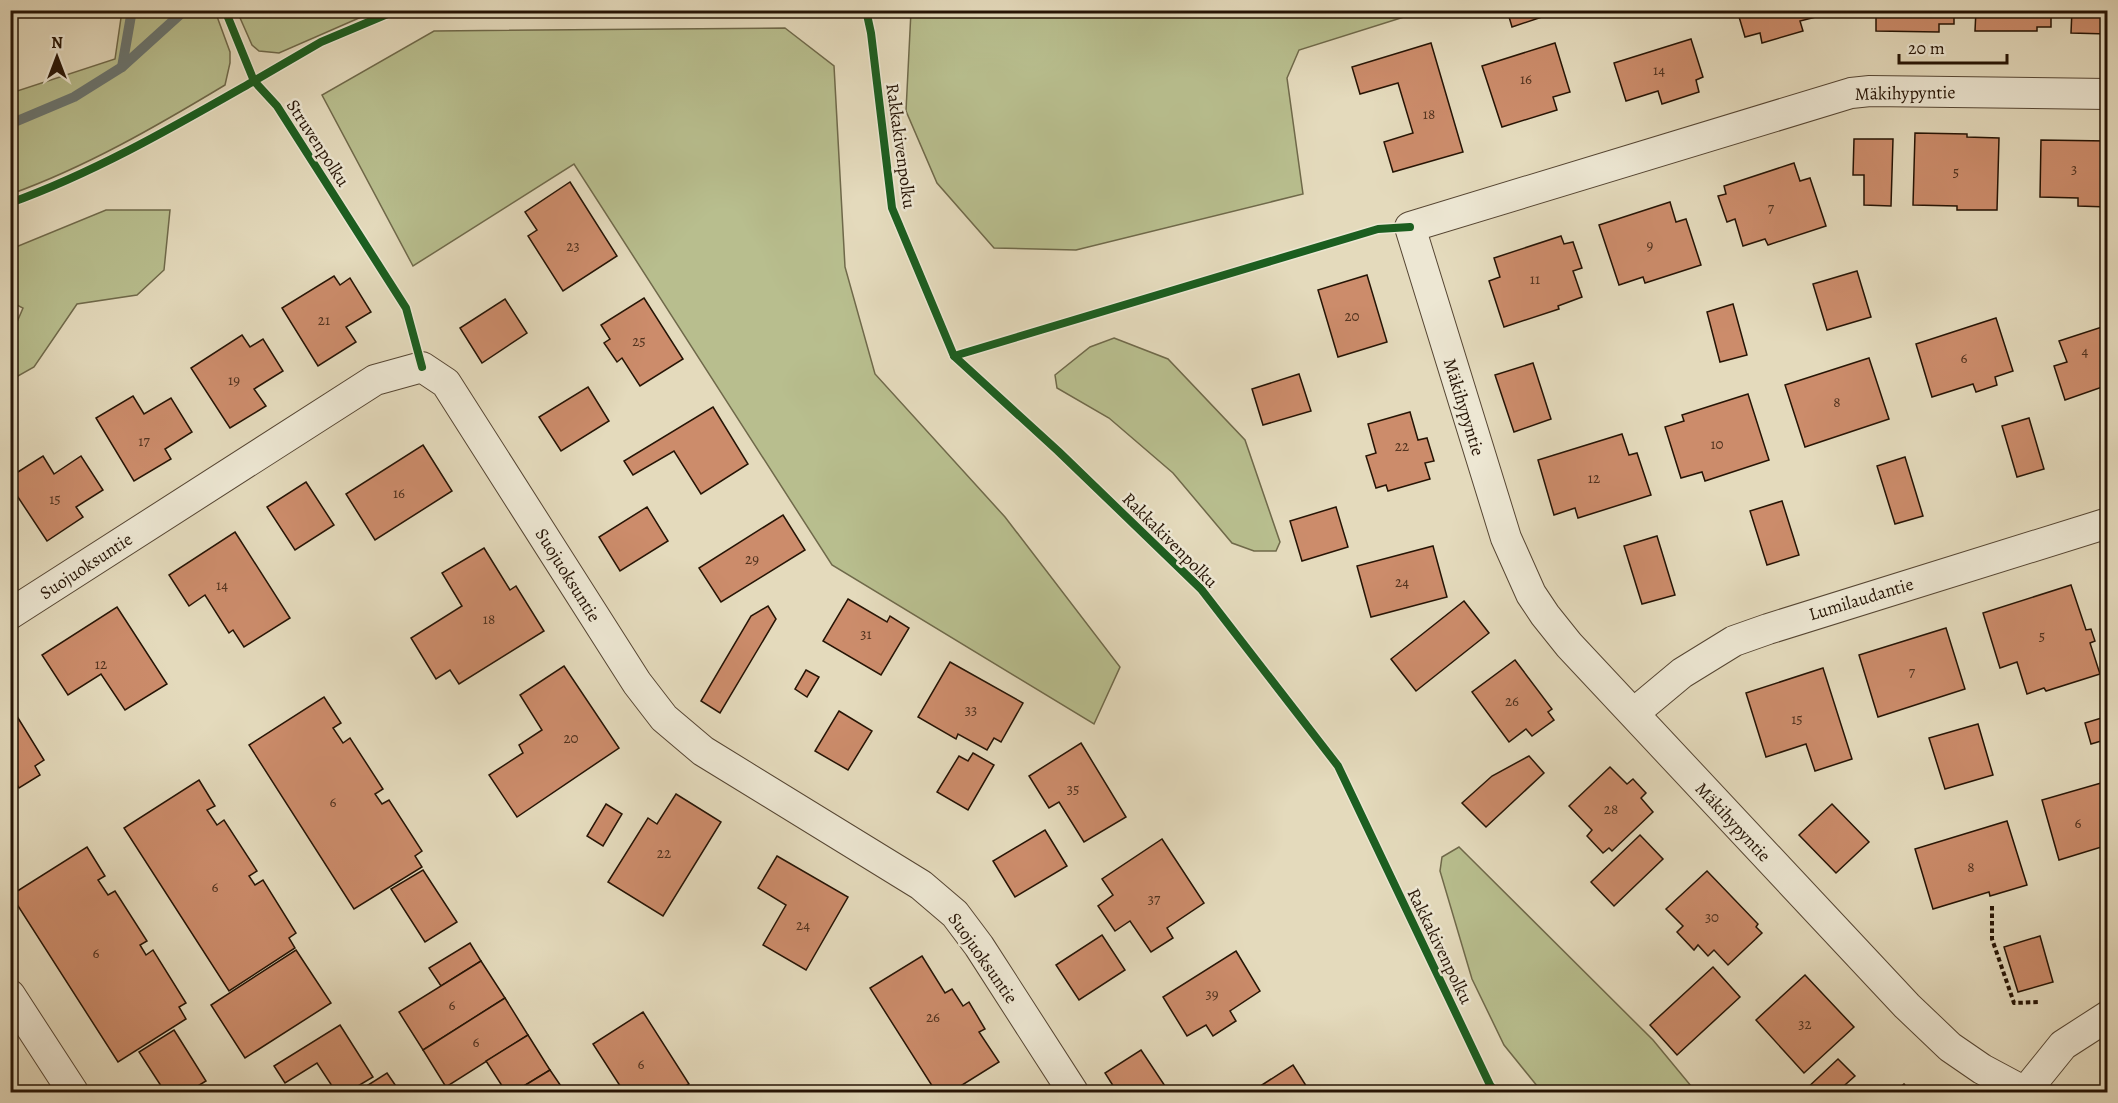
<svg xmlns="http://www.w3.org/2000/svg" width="2118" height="1103" font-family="Alegreya,serif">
<rect width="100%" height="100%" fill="#e4dabc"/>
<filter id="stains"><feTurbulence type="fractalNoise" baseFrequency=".00333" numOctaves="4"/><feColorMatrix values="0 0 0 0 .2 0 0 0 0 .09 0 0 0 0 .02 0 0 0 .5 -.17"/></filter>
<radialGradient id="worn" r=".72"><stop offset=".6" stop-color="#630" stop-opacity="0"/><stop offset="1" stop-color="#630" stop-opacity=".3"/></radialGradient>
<g fill="#b8be8e" stroke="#6f694a" stroke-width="1.5">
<path d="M122 11H215L230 52V63L225 85C157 126 86 167 11 194V93L115 59Z"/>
<polygon points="237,11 375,11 279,53 259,51 252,45"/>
<polygon points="911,11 911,10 1423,11 1299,50 1287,78 1303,194 1076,250 994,248 937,183 906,111"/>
<polygon points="785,28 834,66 845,267 875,374 1005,517 1120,667 1094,724 832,565 574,164 413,266 322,95 434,31"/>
<polygon points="106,210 170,210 164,270 137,295 77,304 34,367 11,380 11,330 14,329 23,308 11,302 11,249"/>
<polygon points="1114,338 1168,359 1245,440 1280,542 1276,551 1254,551 1232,543 1173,473 1109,418 1057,388 1055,375 1090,347"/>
<polygon points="1459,847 1653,1040 1696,1092 1542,1092 1504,1045 1472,979 1440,871 1442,857"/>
</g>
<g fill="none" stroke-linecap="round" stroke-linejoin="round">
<g stroke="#6a7672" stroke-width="10">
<polyline points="122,67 132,10"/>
<polyline points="10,124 74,97 122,67 185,10"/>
</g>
</g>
<g fill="#cc8c6b" stroke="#261405" stroke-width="1.5">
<polygon points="1507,10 1563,10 1512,27"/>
<polygon points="1737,10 1814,10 1816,17 1800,21 1803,31 1762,43 1760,33 1745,37"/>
<polygon points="1876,10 1954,10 1954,24 1939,24 1939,32 1876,31"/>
<polygon points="1976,10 2051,10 2051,27 2037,27 2037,31 1975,31"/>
<polygon points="2072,10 2108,10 2108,34 2071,33"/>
<polygon points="1691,39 1703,77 1696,80 1699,92 1662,104 1658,91 1626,101 1614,63"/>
<polygon points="1431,43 1463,152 1393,172 1384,142 1413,133 1398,83 1360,94 1352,67"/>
<polygon points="1555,43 1570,92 1553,97 1557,110 1502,127 1482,66"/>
<polygon points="1915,133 1967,134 1967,137 1999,138 1997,210 1957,210 1957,206 1913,205"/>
<polygon points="1854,139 1893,139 1891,206 1864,205 1864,175 1853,175"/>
<polygon points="2041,140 2108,141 2108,207 2078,206 2078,198 2040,197"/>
<polygon points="1794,163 1800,181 1810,178 1826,226 1768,245 1765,239 1743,246 1735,219 1727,222 1718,196 1726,194 1724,186"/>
<polygon points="570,182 617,256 563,291 528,236 537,230 525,212"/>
<polygon points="1670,202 1676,222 1686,219 1701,265 1645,283 1643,277 1619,285 1599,225"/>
<polygon points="1561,236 1564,244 1573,242 1582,268 1573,271 1582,297 1558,306 1559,309 1504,327 1489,281 1500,277 1494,258"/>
<polygon points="1857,271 1871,317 1827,330 1813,284"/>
<polygon points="1367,275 1387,342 1338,357 1318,290"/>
<polygon points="334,276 340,285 350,278 371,312 346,327 356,342 318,366 282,308"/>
<polygon points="644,298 683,359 640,386 622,358 617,362 604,343 610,339 601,325"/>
<polygon points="505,299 527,333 482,363 460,328"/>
<polygon points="1733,304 1747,355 1720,362 1707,312"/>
<polygon points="1996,318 2013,371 1995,377 1997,385 1976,392 1973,384 1932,397 1916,344"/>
<polygon points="2108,325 2108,385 2065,400 2054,366 2067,362 2059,341"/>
<polygon points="242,335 250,347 263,339 283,371 254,389 266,406 230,428 191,368"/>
<polygon points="1869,358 1889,419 1805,447 1785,385"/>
<polygon points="1533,363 1551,419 1514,432 1495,375"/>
<polygon points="1299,374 1311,411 1263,425 1252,389"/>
<polygon points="588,387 609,421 561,451 539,417"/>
<polygon points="1748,394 1769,460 1705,481 1702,472 1681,478 1665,427 1684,421 1682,415"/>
<polygon points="133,396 144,414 171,398 192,432 165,449 171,459 134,481 96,418"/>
<polygon points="713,407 748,464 701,494 674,451 633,475 624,461"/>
<polygon points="1410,412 1418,440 1427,438 1434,461 1425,463 1430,479 1388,491 1386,485 1376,488 1366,456 1376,453 1368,424"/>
<polygon points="2029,418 2044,469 2017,477 2002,426"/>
<polygon points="1622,434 1629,455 1637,453 1651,495 1578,518 1575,508 1554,515 1538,460"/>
<polygon points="423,445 452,491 375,540 346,494"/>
<polygon points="43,456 54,474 81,456 103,490 76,507 83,517 47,541 10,485 10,477"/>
<polygon points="1905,457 1923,516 1895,524 1877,466"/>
<polygon points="306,482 334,525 295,550 267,507"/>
<polygon points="1782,501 1799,555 1767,565 1750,511"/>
<polygon points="647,507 668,541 620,571 599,537"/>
<polygon points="1336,507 1348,547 1302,561 1290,521"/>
<polygon points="783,515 805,550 721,602 699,568"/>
<polygon points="235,532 290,618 244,647 233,630 229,633 205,595 189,606 169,575"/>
<polygon points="1657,536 1675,595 1642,604 1624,546"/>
<polygon points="1433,546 1447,597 1371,617 1357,566"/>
<polygon points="484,548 510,590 516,586 544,631 459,684 450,670 436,679 411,638 462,606 442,573"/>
<polygon points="2071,585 2086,630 2091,629 2095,641 2090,643 2100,674 2046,691 2044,688 2027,694 2017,662 2000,668 1983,613"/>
<polygon points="848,599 887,622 890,616 909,628 881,675 823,641"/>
<polygon points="1464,601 1489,633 1416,691 1391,659"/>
<polygon points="768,606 776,619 720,713 701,701 751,616"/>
<polygon points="117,607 167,684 125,710 101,674 68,695 42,655"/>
<polygon points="1946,628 1965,689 1878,717 1859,655"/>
<polygon points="1515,660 1552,709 1548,712 1554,720 1532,736 1526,729 1509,742 1472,692"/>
<polygon points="950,662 1023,703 1001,742 994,738 987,750 958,734 956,739 918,717"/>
<polygon points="564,666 619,748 517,817 489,775 523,753 519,745 542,730 520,695"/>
<polygon points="1823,668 1852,759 1815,771 1806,744 1766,757 1746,693"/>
<polygon points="806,670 819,677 807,697 795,689"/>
<polygon points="324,697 341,723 333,728 343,743 350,738 383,789 375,794 382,804 389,800 422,851 415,856 422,867 354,909 249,745"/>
<polygon points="10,705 44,760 35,766 40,775 19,788 14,779 10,781"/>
<polygon points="839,711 872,731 848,770 815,751"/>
<polygon points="2108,716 2108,739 2091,744 2085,723"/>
<polygon points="1978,724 1993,775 1945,789 1929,738"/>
<polygon points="1081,743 1126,817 1084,842 1059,802 1049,808 1029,776"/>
<polygon points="973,753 994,765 968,810 937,792 959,756 968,761"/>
<polygon points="1529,756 1544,773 1486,827 1462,803 1492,776"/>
<polygon points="1610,767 1627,784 1633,779 1646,793 1641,798 1653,812 1612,851 1609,848 1603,853 1587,836 1592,830 1569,806"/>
<polygon points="199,780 215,806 207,810 217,825 224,820 257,871 249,876 255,885 263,880 296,933 289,938 295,948 229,991 124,828"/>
<polygon points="2108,781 2108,845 2059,860 2042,800"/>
<polygon points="676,794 721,822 663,916 608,882 648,818 657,824"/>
<polygon points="606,804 622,814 603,846 587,836"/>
<polygon points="1832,804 1869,842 1836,873 1799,835"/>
<polygon points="2007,821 2027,885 1990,896 1989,892 1933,909 1915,849"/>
<polygon points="1045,830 1067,866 1015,897 993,861"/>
<polygon points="1640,835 1663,859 1614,906 1591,882"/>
<polygon points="1162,839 1204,903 1167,928 1173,938 1151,952 1130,921 1115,931 1098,906 1113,895 1102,879"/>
<polygon points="87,847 105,876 98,880 108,895 115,891 147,941 140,945 146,955 153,950 186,1003 179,1007 186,1019 118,1062 11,895"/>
<polygon points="777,856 848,897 806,970 763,945 786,905 758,888"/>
<polygon points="423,870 457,922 425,942 391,889"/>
<polygon points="1707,871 1758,924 1756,927 1762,933 1728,965 1714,950 1708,956 1698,945 1694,950 1677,932 1683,926 1666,909"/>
<polygon points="1102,935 1125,970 1079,1000 1056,965"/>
<polygon points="2040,936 2053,982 2018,992 2004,947"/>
<polygon points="470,943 481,961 441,986 429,968"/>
<polygon points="296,950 331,1003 245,1058 211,1005"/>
<polygon points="1236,951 1260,991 1230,1011 1236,1021 1213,1036 1206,1025 1187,1036 1163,997"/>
<polygon points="922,956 945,993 952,989 963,1006 969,1002 985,1029 979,1032 999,1062 951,1092 936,1092 870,988"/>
<polygon points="481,961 505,998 423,1050 399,1012"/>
<polygon points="1713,967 1740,997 1677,1055 1650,1025"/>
<polygon points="1805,975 1854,1027 1804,1073 1756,1020"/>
<polygon points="505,998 528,1035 446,1087 423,1050"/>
<polygon points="643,1012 689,1084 675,1092 624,1092 593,1044"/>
<polygon points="340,1025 373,1077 348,1092 336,1092 317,1063 285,1083 274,1066"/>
<polygon points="174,1030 206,1081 188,1092 165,1092 139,1052"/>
<polygon points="528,1035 550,1070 514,1092 506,1092 486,1061"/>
<polygon points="1141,1050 1169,1092 1117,1092 1105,1073"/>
<polygon points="1838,1059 1855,1076 1837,1092 1803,1092"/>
<polygon points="1293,1065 1310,1092 1251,1092"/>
<polygon points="550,1070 565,1092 514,1092"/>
<polygon points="387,1073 400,1092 357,1092"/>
<polygon points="1904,1084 1911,1092 1894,1092"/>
</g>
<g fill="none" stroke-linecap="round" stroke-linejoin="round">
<defs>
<g id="minor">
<polyline points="2108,94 1870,91 1851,93 1410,227 1506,538 1531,594 1545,615 1569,645 1907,1006 1950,1047 1982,1069 2025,1092 2063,1045 2108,1016"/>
<polyline points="10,614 375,380 422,367 446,383 637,683 664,718 703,751 921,885 955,914 979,946 1073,1092"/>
<polyline points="1634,713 1682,673 1734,641 1768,629 2108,523"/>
<polyline points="10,995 73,1092"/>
</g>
</defs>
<use href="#minor" stroke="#564633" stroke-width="32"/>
<polyline stroke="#261405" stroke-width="4" stroke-dasharray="4.5 3" stroke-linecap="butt" points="1992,906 1992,939 2014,1003 2039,1002"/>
<use href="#minor" stroke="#ede7d3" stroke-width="30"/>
<defs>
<g id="cycleway">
<polyline points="397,10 321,42 254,81 277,106 406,308 422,367"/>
<polyline points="866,10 871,33 892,208 954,356 1058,451 1201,589 1338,766 1490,1085 1496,1092"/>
<path d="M10 203C96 172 175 126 254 81L225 10"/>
<polyline points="954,356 1378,229 1410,227"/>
</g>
</defs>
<use href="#cycleway" stroke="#ede7d3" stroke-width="11"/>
<use href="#cycleway" stroke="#1b5e20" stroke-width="8"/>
</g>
<g text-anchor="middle" stroke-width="5" stroke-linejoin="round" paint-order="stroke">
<g font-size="15" fill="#50321e">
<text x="1659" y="75">14</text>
<text x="1526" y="84">16</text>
<text x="1429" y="119">18</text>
<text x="2074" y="174">3</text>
<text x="1956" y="177">5</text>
<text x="1771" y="213">7</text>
<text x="1650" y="250">9</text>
<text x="573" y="251">23</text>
<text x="1535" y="284">11</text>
<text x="1352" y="321">20</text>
<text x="324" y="325">21</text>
<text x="639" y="346">25</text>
<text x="2085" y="356">4</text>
<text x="1964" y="363">6</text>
<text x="234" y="385">19</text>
<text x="1837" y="407">8</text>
<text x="144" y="446">17</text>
<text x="1717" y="449">10</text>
<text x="1402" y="451">22</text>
<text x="1594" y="483">12</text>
<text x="399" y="498">16</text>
<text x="55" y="504">15</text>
<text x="752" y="564">29</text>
<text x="1402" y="587">24</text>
<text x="222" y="590">14</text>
<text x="489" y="624">18</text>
<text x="866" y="639">31</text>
<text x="2042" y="641">5</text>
<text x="101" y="669">12</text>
<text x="1912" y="677">7</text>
<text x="1512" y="706">26</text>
<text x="971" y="715">33</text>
<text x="1797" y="724">15</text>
<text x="571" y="743">20</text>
<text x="1073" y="794">35</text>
<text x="333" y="807">6</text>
<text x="1611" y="814">28</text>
<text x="2078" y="828">6</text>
<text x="664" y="858">22</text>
<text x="1971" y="872">8</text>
<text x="215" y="892">6</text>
<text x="1154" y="904">37</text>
<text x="1712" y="922">30</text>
<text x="803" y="930">24</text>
<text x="96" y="958">6</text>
<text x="1212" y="999">39</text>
<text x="452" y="1010">6</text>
<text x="933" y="1022">26</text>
<text x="1805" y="1029">32</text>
<text x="476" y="1047">6</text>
<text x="641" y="1069">6</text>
</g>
<g font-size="18" fill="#261405" stroke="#ede7d3">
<text transform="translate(1905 93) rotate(-1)" y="6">Mäkihypyntie</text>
<text transform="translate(318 143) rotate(57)" y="6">Struvenpolku</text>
<text transform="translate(901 146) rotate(82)" y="6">Rakkakivenpolku</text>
<text transform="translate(1464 407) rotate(73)" y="6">Mäkihypyntie</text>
<text transform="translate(1170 540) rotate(45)" y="6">Rakkakivenpolku</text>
<text transform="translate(86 566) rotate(-33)" y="6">Suojuoksuntie</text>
<text transform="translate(568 575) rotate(58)" y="6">Suojuoksuntie</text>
<text transform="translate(1861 599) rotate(-17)" y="6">Lumilaudantie</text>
<text transform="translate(1733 822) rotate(47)" y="6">Mäkihypyntie</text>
<text transform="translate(1440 946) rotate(64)" y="6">Rakkakivenpolku</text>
<text transform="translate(983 958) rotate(55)" y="6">Suojuoksuntie</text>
</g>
</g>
<rect width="2118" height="1103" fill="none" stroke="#e4dabc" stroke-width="36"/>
<rect x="12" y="12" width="2094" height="1079" fill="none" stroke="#261405" stroke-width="3"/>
<rect x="18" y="18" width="2082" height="1067" fill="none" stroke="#261405" stroke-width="1.5"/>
<g transform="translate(57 57)" stroke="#ede7d3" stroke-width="4.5" paint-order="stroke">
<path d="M0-4.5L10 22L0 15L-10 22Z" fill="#261405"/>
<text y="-9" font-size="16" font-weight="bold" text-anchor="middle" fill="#261405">N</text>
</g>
<path d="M1899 54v9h108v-9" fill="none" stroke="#261405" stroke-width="3"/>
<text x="1908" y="54" font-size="18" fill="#261405" stroke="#ede7d3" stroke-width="4.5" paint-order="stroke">20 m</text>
<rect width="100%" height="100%" filter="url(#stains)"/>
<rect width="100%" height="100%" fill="url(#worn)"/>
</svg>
